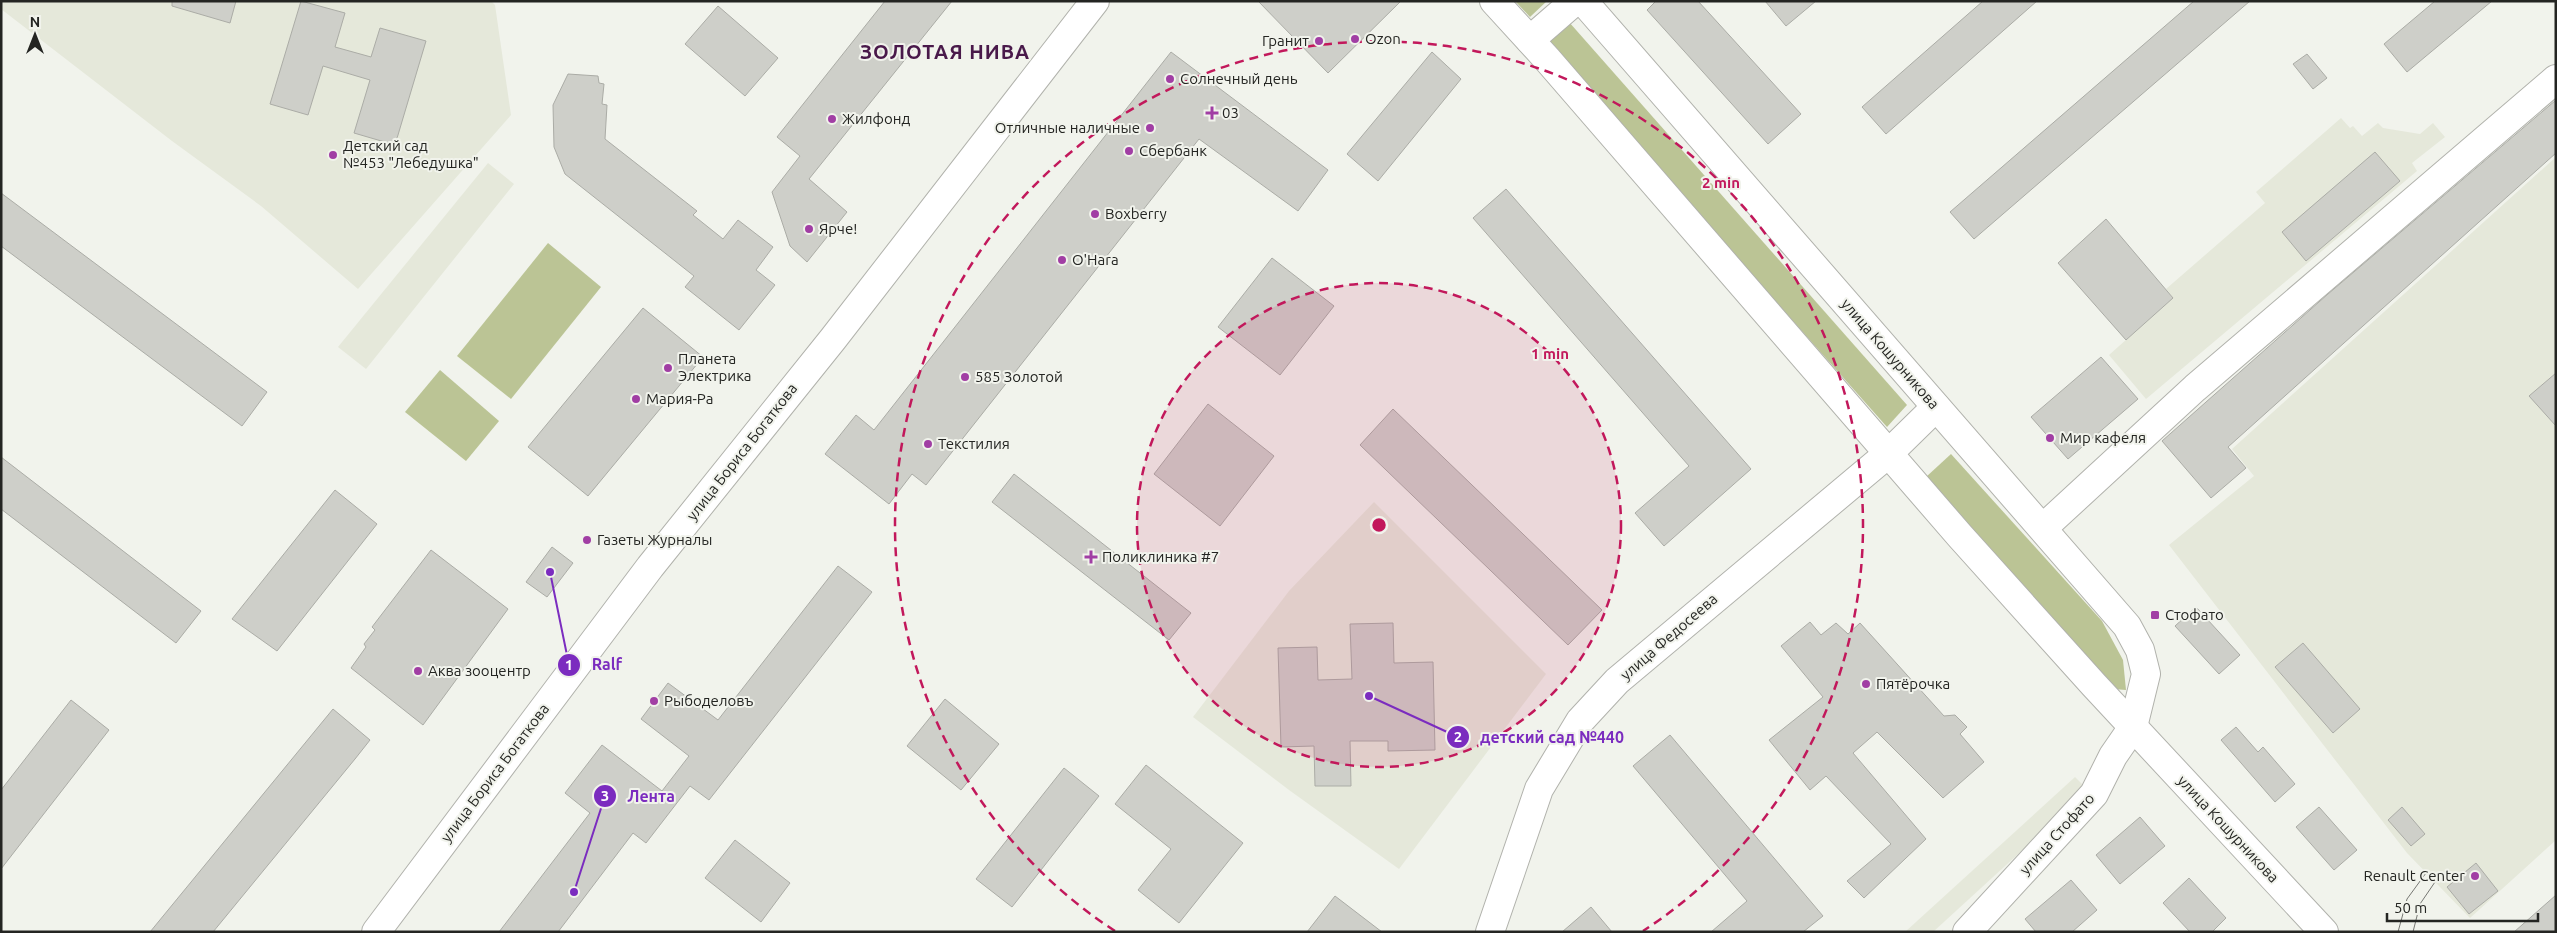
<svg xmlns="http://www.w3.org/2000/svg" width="2557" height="933" font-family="Ubuntu,sans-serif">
<rect width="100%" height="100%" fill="#f1f3ec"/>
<g fill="#e5e8da">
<polygon points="1,1 491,1 495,5 511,115 358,289 261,206 172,141 1,9"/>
<polygon points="2341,118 2350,128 2353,126 2362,136 2378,123 2383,128 2420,134 2433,123 2445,137 2412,163 2417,171 2146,399 2109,355 2173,298 2166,289 2265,203 2256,192"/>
<polygon points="2556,157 2556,840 2470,918 2407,853 2169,545 2254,476 2232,449"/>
<polygon points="488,163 514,184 366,369 338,347"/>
<polygon points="1374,502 1546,674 1399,869 1289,790 1193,717 1289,591"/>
<polygon points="2075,777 2088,790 1933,932 1905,932"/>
</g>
<g fill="#bbc495">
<polygon points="1515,1 1547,1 1530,17"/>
<polygon points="1569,22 1907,405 1887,427 1545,42"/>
<polygon points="548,243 601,287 511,399 457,356"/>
<polygon points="440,370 499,421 466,461 405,412"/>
<polygon points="1951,454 2102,621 2123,660 2126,690 2113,689 1926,477"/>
</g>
<g fill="#cecfc9" stroke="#abaca6">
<polygon points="172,1 236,1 230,23 172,6"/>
<polygon points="301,1 345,13 335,47 371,57 380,28 426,41 395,145 354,133 370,80 323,66 308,115 270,104"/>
<polygon points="885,1 952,1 809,179 847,212 807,262 790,246 772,192 800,156 777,137"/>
<polygon points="1258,1 1401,1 1328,73"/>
<polygon points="1656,1 1698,1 1801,114 1768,144 1647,10"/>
<polygon points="1765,1 1816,1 1786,26"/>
<polygon points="1983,1 2037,1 1886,134 1862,107"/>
<polygon points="2194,1 2250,1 1974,239 1950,212"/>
<polygon points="2435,1 2492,1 2407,72 2384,44"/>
<polygon points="718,6 778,58 745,96 685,44"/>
<polygon points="1171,52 1328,170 1298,211 1199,139 926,485 912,474 889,504 825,454 856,415 874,430"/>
<polygon points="1432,52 1461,79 1378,181 1347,154"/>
<polygon points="2307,54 2327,78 2313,89 2293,64"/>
<polygon points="568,74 598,76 599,83 604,84 602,104 607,105 605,139 697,211 693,215 723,239 738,220 773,247 756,270 775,285 739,330 685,287 694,276 565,174 554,147 553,105"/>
<polygon points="2556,100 2556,153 2228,447 2246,468 2211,498 2162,441 2328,294"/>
<polygon points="2375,152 2400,181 2306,261 2282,232"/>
<polygon points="1506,189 1751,469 1664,546 1635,513 1689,466 1473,218"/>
<polygon points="1,193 267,392 242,426 1,246"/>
<polygon points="2106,219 2173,298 2126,340 2058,263"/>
<polygon points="1272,258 1334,306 1280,375 1218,327"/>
<polygon points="643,308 703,357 588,496 528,447"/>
<polygon points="2101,357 2138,399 2068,459 2031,417"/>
<polygon points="2556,373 2556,426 2529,396"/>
<polygon points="1208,404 1274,456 1220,526 1154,474"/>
<polygon points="1393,409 1602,610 1568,645 1360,445"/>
<polygon points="1,457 201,611 176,643 1,509"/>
<polygon points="1014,474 1191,613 1169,640 992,502"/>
<polygon points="335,490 377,524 277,651 232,619"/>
<polygon points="552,547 573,563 547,597 526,582"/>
<polygon points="431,550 508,609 423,725 351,668 366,647 364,644 375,630 372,627"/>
<polygon points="838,566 872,592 709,800 690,786 646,843 633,833 558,932 499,932 590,813 565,793 602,745 662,791 689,756 641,719 668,683 718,720"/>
<polygon points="2196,607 2240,655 2219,674 2175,626"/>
<polygon points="1810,622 1821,635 1836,623 1848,634 1860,623 1944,716 1955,715 1967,727 1960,734 1984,762 1943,798 1877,732 1853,753 1926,839 1864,898 1847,881 1891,844 1826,776 1810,790 1769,740 1823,697 1781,646"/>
<polygon points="1393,623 1394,663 1433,662 1435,750 1388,751 1388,741 1350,741 1351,786 1315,786 1314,746 1281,747 1278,648 1317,647 1318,680 1352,679 1350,624"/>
<polygon points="2303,643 2360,709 2333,733 2275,667"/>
<polygon points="945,699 999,744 961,790 907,746"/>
<polygon points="71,700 109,730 1,869 1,790"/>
<polygon points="333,709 370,740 355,759 213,932 150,932"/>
<polygon points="2236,727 2258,752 2263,747 2295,784 2275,802 2221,740"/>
<polygon points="1670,735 1823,916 1803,932 1711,932 1747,901 1633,766"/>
<polygon points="1146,765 1243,843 1179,923 1138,890 1171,849 1115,804"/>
<polygon points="1064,768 1099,796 1012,907 976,879"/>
<polygon points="2319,807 2357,850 2334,870 2296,827"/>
<polygon points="2402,807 2425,834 2411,846 2388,820"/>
<polygon points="2140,817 2165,846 2120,884 2096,855"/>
<polygon points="735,840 790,883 761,922 705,878"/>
<polygon points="2476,863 2498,891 2469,914 2447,887"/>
<polygon points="2189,878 2226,918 2212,932 2190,932 2163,903"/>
<polygon points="2071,880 2097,910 2072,932 2036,932 2025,919"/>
<polygon points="2556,895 2556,932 2514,932"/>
<polygon points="1335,896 1382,932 1307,932"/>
<polygon points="1591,907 1612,932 1562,932"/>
</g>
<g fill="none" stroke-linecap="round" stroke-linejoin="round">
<defs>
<g id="minor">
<polyline points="1530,40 1575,1"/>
<polyline points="2043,528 2195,388 2556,79"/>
<polyline points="1490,932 1539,789 1580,721 1617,681 1889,453 1936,407"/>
<polyline points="1967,932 2094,794 2113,756 2133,727"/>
</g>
<g id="major">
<polyline points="1494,1 1547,59 1960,536 2094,685 2324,932"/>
<polyline points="1583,1 2127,626 2140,650 2146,674 2133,727"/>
<polyline points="376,932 650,567 833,339 1095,1"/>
</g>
</defs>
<use href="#minor" stroke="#b1b2ac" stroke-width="30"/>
<use href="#major" stroke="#b1b2ac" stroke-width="30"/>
<use href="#minor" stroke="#fff" stroke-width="28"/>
<use href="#major" stroke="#fff" stroke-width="28"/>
<g stroke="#767773" stroke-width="1">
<polyline points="2398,932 2407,899 2426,873"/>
<polyline points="2413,932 2420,904 2435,882"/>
</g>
</g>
<circle cx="1379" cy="525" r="242" fill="#c2185b" fill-opacity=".12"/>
<g fill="none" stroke="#c2185b" stroke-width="2.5" stroke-dasharray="9 6">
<circle cx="1379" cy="525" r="242"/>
<path d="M1115 931A484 484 0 1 1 1643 931"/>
</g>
<g fill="#a13ea4" stroke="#f1f3ec" stroke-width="2">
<circle cx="1355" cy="39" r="5"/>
<circle cx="1319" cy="41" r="5"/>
<circle cx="1170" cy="79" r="5"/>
<path d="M1209.5 105.5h5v5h5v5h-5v5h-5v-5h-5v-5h5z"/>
<circle cx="832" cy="119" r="5"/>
<circle cx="1150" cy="128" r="5"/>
<circle cx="1129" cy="151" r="5"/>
<circle cx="333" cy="155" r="5"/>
<circle cx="1095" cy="214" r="5"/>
<circle cx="809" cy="229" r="5"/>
<circle cx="1062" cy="260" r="5"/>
<circle cx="668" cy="368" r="5"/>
<circle cx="965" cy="377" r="5"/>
<circle cx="636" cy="399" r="5"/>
<circle cx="2050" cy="438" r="5"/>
<circle cx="928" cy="444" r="5"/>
<circle cx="587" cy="540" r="5"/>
<path d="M1088.5 549.5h5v5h5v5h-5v5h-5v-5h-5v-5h5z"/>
<rect x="2150" y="610" width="10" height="10" rx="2.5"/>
<circle cx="418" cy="671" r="5"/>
<circle cx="1866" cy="684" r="5"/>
<circle cx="654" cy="701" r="5"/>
<circle cx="2475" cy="876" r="5"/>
</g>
<g text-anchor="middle" stroke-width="4" stroke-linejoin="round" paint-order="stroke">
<g font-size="15" fill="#242522" stroke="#f1f3ec" text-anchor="start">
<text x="1365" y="44">Ozon</text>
<text x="1309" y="46" text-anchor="end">Гранит</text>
<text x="1180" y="84">Солнечный день</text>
<text x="1222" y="118">03</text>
<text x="842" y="124">Жилфонд</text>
<text x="1140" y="133" text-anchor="end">Отличные наличные</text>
<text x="343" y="151">Детский сад<tspan x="343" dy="17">№453 "Лебедушка"</tspan></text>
<text x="1139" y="156">Сбербанк</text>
<text x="1105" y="219">Boxberry</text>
<text x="819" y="234">Ярче!</text>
<text x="1072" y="265">O'Hara</text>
<text x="678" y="364">Планета<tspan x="678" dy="17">Электрика</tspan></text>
<text x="975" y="382">585 Золотой</text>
<text x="646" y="404">Мария-Ра</text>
<text x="2060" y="443">Мир кафеля</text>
<text x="938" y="449">Текстилия</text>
<text x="597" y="545">Газеты Журналы</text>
<text x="1102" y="562">Поликлиника #7</text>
<text x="2165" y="620">Стофато</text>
<text x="428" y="676">Аква зооцентр</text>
<text x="1876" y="689">Пятёрочка</text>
<text x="664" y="706">Рыбоделовъ</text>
<text x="2465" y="881" text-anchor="end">Renault Center</text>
</g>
<g font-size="15" fill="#242522" stroke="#f1f3ec">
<text transform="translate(1890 354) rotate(49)" y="5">улица Кошурникова</text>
<text transform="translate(742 452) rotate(-52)" y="5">улица Бориса Богаткова</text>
<text transform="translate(1669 637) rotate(-41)" y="5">улица Федосеева</text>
<text transform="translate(495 773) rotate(-53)" y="5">улица Бориса Богаткова</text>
<text transform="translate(2228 829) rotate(47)" y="5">улица Кошурникова</text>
<text transform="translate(2057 834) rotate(-48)" y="5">улица Стофато</text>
</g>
<g font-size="20" font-weight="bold" letter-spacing="1" fill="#49194a" stroke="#f1f3ec">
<text x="945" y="59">ЗОЛОТАЯ НИВА</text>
</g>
</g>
<circle cx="1379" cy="525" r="8" fill="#c2185b" stroke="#f1f3ec" stroke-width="2.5"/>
<g font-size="15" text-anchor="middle" font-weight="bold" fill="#c2185b" stroke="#f1f3ec" stroke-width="4" stroke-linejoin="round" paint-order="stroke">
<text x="1721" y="188">2 min</text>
<text x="1550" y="359">1 min</text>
</g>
<path fill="none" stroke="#7b2cbf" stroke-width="2" d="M550 572L569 665M1369 696L1458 737M574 892L605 796"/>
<g fill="#7b2cbf" stroke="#f1f3ec" stroke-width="2">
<circle cx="550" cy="572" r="5"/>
<circle cx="1369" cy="696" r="5"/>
<circle cx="574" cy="892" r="5"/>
<circle cx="569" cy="665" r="12"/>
<circle cx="1458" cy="737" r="12"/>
<circle cx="605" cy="796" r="12"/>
</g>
<g font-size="15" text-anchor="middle" font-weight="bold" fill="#fff">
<text x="569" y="670">1</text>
<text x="1458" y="742">2</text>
<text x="605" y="801">3</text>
</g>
<g font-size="16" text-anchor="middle" font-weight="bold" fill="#7b2cbf" stroke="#f1f3ec" stroke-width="4" stroke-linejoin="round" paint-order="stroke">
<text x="607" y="670">Ralf</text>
<text x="1552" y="743">детский сад №440</text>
<text x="651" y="802">Лента</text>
</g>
<rect width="2557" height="933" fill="none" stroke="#242522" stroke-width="5"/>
<g transform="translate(35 35)" stroke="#f1f3ec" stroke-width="4" paint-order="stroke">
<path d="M0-4L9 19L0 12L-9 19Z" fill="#242522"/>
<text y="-8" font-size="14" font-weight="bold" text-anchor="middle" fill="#242522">N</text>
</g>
<path d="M2387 913v8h151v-8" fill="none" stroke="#242522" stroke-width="2.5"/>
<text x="2394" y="913" font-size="15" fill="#242522" stroke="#f1f3ec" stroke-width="4" paint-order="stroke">50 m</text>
</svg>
